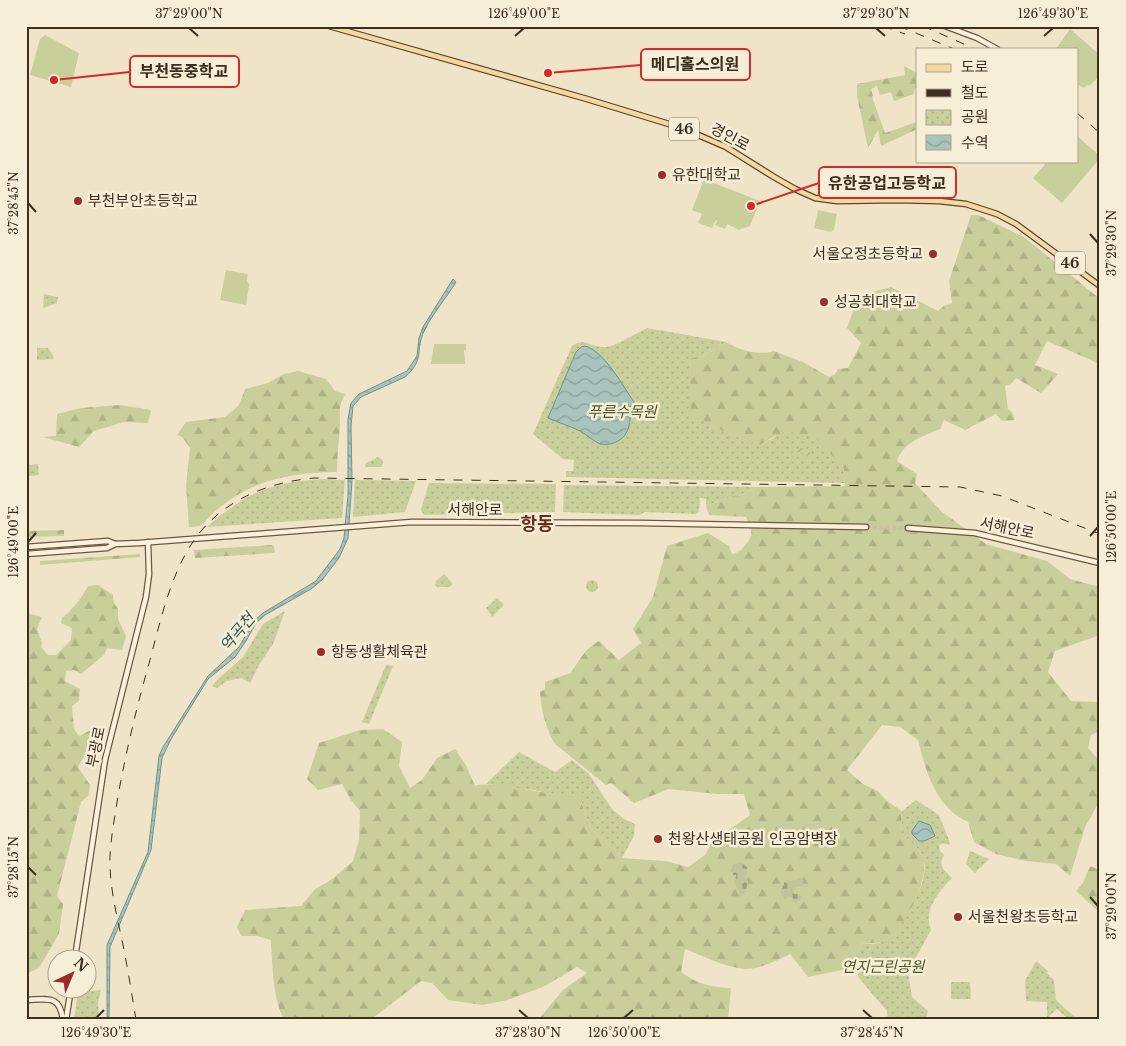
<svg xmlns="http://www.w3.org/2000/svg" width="1126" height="1046" font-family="'Libre Baskerville','Noto Sans KR',serif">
<defs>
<pattern id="forest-firs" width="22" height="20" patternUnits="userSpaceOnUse" patternTransform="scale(1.25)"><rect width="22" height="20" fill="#c9cf9b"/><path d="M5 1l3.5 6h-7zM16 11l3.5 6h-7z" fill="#aeb285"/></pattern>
<pattern id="cemetery-stones" width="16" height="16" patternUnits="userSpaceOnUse" patternTransform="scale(1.25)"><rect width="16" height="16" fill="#bfc49a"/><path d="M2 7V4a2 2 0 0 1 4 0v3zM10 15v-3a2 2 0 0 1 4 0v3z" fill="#9ca07d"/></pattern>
<pattern id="park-dots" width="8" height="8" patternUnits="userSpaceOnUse" patternTransform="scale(1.25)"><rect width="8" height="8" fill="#c9cf9b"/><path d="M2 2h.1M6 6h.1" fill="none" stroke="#aeb285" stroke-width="1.8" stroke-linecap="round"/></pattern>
<pattern id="garden-furrows" width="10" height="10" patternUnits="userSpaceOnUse" patternTransform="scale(1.25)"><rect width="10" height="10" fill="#c9cf9b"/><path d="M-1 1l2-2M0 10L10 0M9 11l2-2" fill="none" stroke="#aeb285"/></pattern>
<pattern id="water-waves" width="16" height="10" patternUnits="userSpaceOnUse" patternTransform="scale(1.25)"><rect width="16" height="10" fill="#a9c4bc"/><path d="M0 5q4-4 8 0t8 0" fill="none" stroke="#8ba098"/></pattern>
</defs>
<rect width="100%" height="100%" fill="#f0e4c8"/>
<g fill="#c9cf9b">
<polygon points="1070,29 1100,55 1100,76 1089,86 1087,85 1084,88 1077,84 1077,49 1056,49"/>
<polygon points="45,35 79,53 71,87 30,75 40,39"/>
<polygon points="1077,136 1100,156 1100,158 1062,203 1033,178 1048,161 1077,161"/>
<polygon points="704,179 760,201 750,226 739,230 727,224 725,229 715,225 717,221 716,220 712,228 698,223 702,214 692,210"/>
<polygon points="818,210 837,214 834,229 831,232 814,228"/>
<polygon points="226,270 248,274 247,280 249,285 246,305 220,300"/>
<polygon points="434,344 466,344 466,350 464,350 465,364 431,364"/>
</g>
<g fill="url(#forest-firs)">
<polygon points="904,66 917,73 917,88 914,90 914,94 894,101 891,92 880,95 877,86 871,89 873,96 872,97 885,133 917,122 917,129 881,146 878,130 868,148 857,96 857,84 905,75"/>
<path d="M971 215H978L1024 237 1100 299V365L1091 360 1047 341 1035 365 1058 374 1041 393 1016 378 1011 384 1005 386 1008 409 1012 412 1015 420 1002 421 996 414 965 430 944 420 940 429C924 436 903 442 897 461L917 474 915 483 941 511 986 544 1047 561 1070 579 1096 586 1100 585V635L1055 651 1048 672 1071 701 1100 702V731L1091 735 1088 748 1100 761V800L1085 827 1070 876 1056 864 1026 861 996 854 974 842 968 822C936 807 926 773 918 740L900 727 882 725 847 770 863 784 878 791 887 801 902 811 901 833 914 844 924 859V873L918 896 901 928 883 942 861 944 853 962 842 970 808 977 790 954C779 960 757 970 745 969 724 967 704 956 685 949L681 972C696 983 712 988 731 988L728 1020H538L563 990 587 973 577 967 543 987 507 1000 483 1005 448 1000 432 983 421 981 370 1020H285C273 1005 272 960 271 940L257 936H241L237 927 245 910 301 906 315 889 331 880 353 861 359 840 360 811 351 800 342 784 318 790 307 779 319 743 360 730 383 729 402 742 399 766 410 788 422 780 437 758 455 749 466 765 475 786C485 783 494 785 505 786 530 789 554 796 579 796L590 827 622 858 666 861 688 867 705 855 712 842 750 815 744 794H717L669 789 634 803 611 783 606 785 555 744C546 729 541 709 540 692L545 689V682L571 673C578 662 586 647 599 641L619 660 641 643 633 629 653 597 667 546 708 533 729 546 732 554C742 551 741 550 747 543 755 534 750 527 746 517L709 515 706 506 732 496H739L758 487 845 486 843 466 775 436 760 445 720 430 690 415 689 358 702 356 726 342C738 350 760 356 774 351L803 362 829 377 835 374 838 369 848 368 861 343 847 328 854 309 864 294 891 287 938 311 944 306 952 303 949 281Z"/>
<path d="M298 371 326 379 335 391 345 394C338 408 340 411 340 425 339 441 337 456 337 472 282 473 238 483 201 526L189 527 186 485 190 448 182 437 177 435 186 422 225 417 239 405 245 389 268 383 284 374Z"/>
<polygon points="120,405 151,410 148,423 124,422 94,431 79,447 43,437 56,436 57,414 81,408"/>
<polygon points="64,530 64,536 26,537 26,531"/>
<polygon points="272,545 274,547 275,553 195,558 194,550"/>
<polygon points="140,554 140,557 40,565 40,561"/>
<path d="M98 585 113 595 114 603 118 609V619L126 636 122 650 107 648 104 655 81 674 74 670 66 671 65 681 80 689 79 701 72 706 74 729 79 736 97 727 98 732 78 767 90 785 89 795 81 802 57 896 63 904 59 934 39 968 26 974V613L42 617 37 629 42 643 41 647 48 655H56L71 640 72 628 61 623 62 618C73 609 81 599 88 586Z"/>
<polygon points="1090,866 1100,870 1100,913 1076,891 1083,883"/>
</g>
<g fill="url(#cemetery-stones)">
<polygon points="740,862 747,867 747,873 745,877 748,881 746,891 745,892 746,894 739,894 740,889 738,890 735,882 736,875 733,875 732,869 736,864"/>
<polygon points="798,878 804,880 802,886 796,887 793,891 794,894 799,894 799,896 803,897 795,903 792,897 789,896 785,900 781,893 781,888 784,885 784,881 787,882 794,880 796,881"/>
</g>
<g fill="url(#park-dots)">
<polygon points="44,294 58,297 57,303 43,308"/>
<path d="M647 328 726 342 702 356 689 359 691 415 720 430 760 445 786 431 815 437 843 467 845 483 566 477V471H573L574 460 563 459 533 434 572 346C586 337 589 347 603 347 614 348 636 333 647 328Z"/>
<polygon points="37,348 48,348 53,355 54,359 37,360"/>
<polygon points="378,457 383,460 382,467 365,467 366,463"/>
<polygon points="38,464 39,475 29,476 28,465"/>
<path d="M327 479 345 480 342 518 207 527C247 491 275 481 327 479Z"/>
<polygon points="355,479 357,480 416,481 405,512 353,517"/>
<polygon points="429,483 556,484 555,512 424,515 421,510"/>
<polygon points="564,485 758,487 739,496 732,496 706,506 706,499 700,498 699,512 696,514 645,512 639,515 563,512"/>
<polygon points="444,574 452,583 452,585 449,587 437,587 435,585 436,581"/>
<circle cx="592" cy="586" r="6"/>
<polygon points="497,598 504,605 492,617 486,608"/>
<polygon points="285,611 273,644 259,665 250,683 241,678 227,681 217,688 212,686 218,679 243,657 263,624"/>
<polygon points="386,665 393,666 369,724 362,722"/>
<polygon points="519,752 555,772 572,760 589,774 612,809 624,819 635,824 634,836 622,858 590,827 579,796 562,796 533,790 486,784"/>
<path d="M916 800 939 815 950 843 949 845 943 843 939 845 940 851 944 855 941 862 943 869 952 878C939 892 923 909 931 930L908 972 912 997 928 1011 926 1020H888L887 1011 859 978 853 962 861 944C868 944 878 944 884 941 902 933 932 878 923 858 919 848 909 840 901 833L902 811Z"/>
<polygon points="970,851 989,859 975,873 966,864"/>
<polygon points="1036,961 1048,971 1047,973 1054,980 1056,1000 1078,1020 1069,1020 1057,1009 1047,1018 1047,1002 1026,1001 1025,981"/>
<polygon points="951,982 970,982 971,999 951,999"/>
<polygon points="101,990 98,1003 99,1020 74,1020 78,992"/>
</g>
<path fill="url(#garden-furrows)" d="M800 448C809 448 816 456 811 465L805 454 799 452 791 453Z"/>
<g fill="url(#water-waves)" stroke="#6f938a">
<path d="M453 279 456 282C447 297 431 316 424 331 415 350 425 360 405 377L361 397 353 406 351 426 352 481 348 538 339 558 322 580 311 589 265 615 256 623 246 641 235 657 208 679 171 739 162 758 151 850 110 947 109 1020H107V945L148 852 159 756 163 747 208 676 239 647 254 621 263 613 316 581 340 549 344 538 348 495V419L351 403 359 394 407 371 417 356 419 338 423 327Z"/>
<path d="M585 346C604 351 623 386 634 402 629 412 632 425 625 435 620 442 608 446 600 444 593 441 587 435 580 431 570 426 559 423 548 418L576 352 581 347Z"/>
<polygon points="919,821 930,825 935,836 924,841 919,841 912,834 912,831"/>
</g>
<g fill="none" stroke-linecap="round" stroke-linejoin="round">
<polyline stroke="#6f938a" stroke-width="1" points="423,333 427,326"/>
<polyline stroke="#ccc0a6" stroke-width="4.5" stroke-dasharray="4.5 2" stroke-linecap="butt" points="866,527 908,528"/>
<defs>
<g id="secondary">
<polyline points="945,26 977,38 997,49"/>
<polyline points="908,528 975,533 1100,563"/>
<polyline points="26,547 108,541 115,544 139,543 412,522 639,523 866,527"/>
<polyline points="26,554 107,548 115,544"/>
<polyline points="75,958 105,760 146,597 149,574 148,542"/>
<path d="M28 1000C48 999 60 995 63 1020"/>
<polyline points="66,1020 71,988"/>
</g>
<polyline id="primary" points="329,26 587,99 682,128 726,147 774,177 795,189 815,198 837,201 897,200 939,201 966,204 997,214 1016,224 1100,286"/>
</defs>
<use href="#secondary" stroke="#6f573f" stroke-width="7"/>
<use href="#primary" stroke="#5b4430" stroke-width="7"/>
<use href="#secondary" stroke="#faf1dc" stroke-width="4.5"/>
<use href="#primary" stroke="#f3d9a0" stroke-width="4.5"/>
<g stroke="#3d2e20" stroke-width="1" stroke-dasharray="9 9" stroke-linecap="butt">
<polyline points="490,26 536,26"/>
<polyline points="883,26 905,34"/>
<polyline points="899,26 954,49"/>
<polyline points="923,26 975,49"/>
<polyline points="1077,113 1100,133"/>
<path d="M136 1020C132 995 128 970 123 945 117 916 109 886 110 856 111 836 115 816 118 796 126 752 136 710 148 667 161 621 170 569 201 531 230 497 271 482 314 478L960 487 1002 496 1100 534"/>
</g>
</g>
<path fill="none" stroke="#3d2e20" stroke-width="2" d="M189 28 198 36M876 28 885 36M515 36 524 28M1044 36 1053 28M28 203 36 212M1090 234 1098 243M1090 536 1098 527M28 542 36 533M28 867 36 875M1090 897 1098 906M519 1010 528 1018M863 1010 872 1018M96 1018 104 1010M624 1018 633 1010"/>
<g fill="#9e2a2b" stroke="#f7eed8" stroke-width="2">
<circle cx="662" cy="175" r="5"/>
<circle cx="78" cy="201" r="5"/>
<circle cx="933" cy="254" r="5"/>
<circle cx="824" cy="302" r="5"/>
<circle cx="321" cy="652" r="5"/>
<circle cx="658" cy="839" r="5"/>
<circle cx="958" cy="917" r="5"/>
</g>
<g text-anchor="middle" stroke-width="5" stroke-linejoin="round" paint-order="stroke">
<g fill="#f7eed8" stroke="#756857" stroke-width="1">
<rect x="669" y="117.5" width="30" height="23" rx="4"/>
<rect x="1055" y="251.5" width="30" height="23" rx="4"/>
</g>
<g font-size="14" font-weight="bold" fill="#3d2e20">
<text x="684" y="134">46</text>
<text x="1070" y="268">46</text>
</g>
<g font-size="15" fill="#3d2e20" stroke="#f7eed8">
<text transform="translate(730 137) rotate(28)" y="5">경인로</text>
<text x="475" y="515">서해안로</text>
<text transform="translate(1007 528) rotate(12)" y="5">서해안로</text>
<text transform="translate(96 747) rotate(-78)" y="5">부광로</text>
</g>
<g font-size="15" fill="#3d2e20" stroke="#f7eed8" text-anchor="start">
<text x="672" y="180">유한대학교</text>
<text x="88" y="206">부천부안초등학교</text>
<text x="923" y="259" text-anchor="end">서울오정초등학교</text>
<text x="834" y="307">성공회대학교</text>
<text x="331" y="657">항동생활체육관</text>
<text x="668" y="844">천왕산생태공원 인공암벽장</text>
<text x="968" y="922">서울천왕초등학교</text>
</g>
<g font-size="15" font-style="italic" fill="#4d5a26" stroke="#f7eed8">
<text x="622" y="417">푸른수목원</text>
<text x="883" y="972">연지근린공원</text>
</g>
<g font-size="16" font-style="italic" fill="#2f5d5a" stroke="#f7eed8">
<text transform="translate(237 632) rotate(-50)" y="6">역곡천</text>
</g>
<g font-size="18" font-weight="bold" fill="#6b2e1e" stroke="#f7eed8">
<text x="537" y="530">항동</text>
</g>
</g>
<path fill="none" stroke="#d62828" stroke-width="2" d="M548 73L641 65M54 80L130 72M751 206L819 183"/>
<g fill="#d62828" stroke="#f7eed8" stroke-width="2">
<circle cx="548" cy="73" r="5"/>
<circle cx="54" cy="80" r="5"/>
<circle cx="751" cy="206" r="5"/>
</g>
<g fill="#f7eed8" stroke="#d62828" stroke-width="2">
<rect x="641" y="49" width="109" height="31" rx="5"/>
<rect x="130" y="56" width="109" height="31" rx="5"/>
<rect x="819" y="167" width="137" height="31" rx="5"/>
</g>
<g font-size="16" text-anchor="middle" font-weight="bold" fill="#3d2e20">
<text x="695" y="70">메디홀스의원</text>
<text x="184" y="77">부천동중학교</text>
<text x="887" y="189">유한공업고등학교</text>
</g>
<rect width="1126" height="1046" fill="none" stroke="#f7eed8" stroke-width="55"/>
<rect x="916" y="48" width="162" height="115" fill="#f7eed8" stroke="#ada18e"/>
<rect x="926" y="64" width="25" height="8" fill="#f3d9a0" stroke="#ada18e"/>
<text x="961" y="72" font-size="15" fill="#3d2e20">도로</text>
<rect x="926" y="89" width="25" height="8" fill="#3d2e20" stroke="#ada18e"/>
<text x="961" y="98" font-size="15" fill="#3d2e20">철도</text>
<rect x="926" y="110" width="25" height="15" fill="url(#park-dots)" stroke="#ada18e"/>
<text x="961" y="122" font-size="15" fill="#3d2e20">공원</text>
<rect x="926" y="135" width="25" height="15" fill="url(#water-waves)" stroke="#ada18e"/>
<text x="961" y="148" font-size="15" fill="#3d2e20">수역</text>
<g transform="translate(72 974) rotate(44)"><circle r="24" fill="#f7eed8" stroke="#ada18e"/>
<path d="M0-4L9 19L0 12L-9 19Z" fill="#9e2a2b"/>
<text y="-8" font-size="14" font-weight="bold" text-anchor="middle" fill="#3d2e20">N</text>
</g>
<rect x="28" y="28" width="1070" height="990" fill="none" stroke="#3d2e20" stroke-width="2"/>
<g font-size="12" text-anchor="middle" fill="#3d2e20">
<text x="189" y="18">37°29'00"N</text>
<text x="524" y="18">126°49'00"E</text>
<text x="876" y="18">37°29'30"N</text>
<text x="1053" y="18">126°49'30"E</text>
<text transform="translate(14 203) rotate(-90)" y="4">37°28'45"N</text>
<text transform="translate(1112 243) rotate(-90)" y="4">37°29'30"N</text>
<text transform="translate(1112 527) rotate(-90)" y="4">126°50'00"E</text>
<text transform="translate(14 542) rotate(-90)" y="4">126°49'00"E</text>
<text transform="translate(14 867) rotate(-90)" y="4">37°28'15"N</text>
<text transform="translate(1112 906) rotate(-90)" y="4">37°29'00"N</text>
<text x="96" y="1037">126°49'30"E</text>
<text x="528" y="1037">37°28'30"N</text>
<text x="624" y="1037">126°50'00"E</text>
<text x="872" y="1037">37°28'45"N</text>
</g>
</svg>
